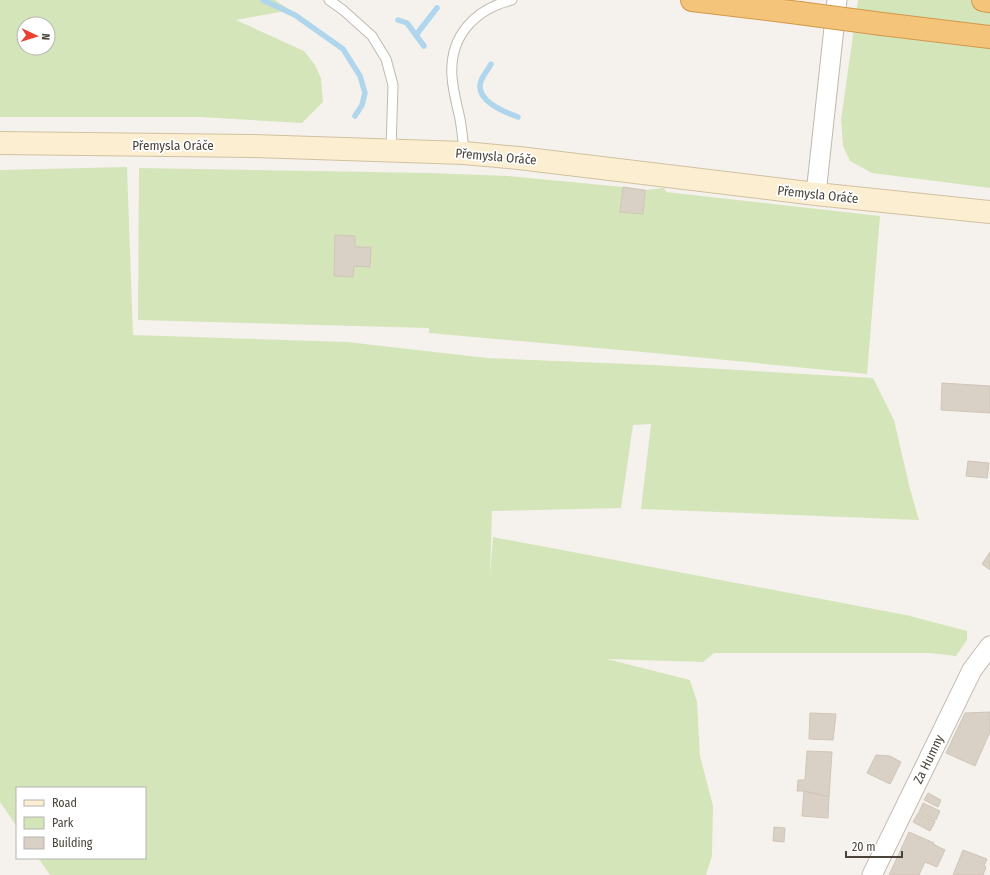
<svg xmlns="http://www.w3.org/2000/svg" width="990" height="875" font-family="'Fira Sans Condensed',sans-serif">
<rect width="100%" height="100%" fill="#f5f2ed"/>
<g fill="#d4e5b9" fill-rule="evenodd">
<path d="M0 0H275L290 10 236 20 304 51 315 65 321 78 323 102 302 123 200 117H0ZM24 24H48V48H24Z"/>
<polygon points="858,0 990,0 990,188 872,173 850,161 843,146 841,120"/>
<polygon points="127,167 133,335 347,342 487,358 653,365 873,378 894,420 910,489 919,520 641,509 651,424 633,425 621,508 492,511 490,577 493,537 906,615 967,631 967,640 956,656 930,653 714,653 703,662 607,659 690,680 697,702 700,756 713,806 712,856 706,875 50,875 38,858 145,858 145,788 17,788 17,827 0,802 0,170"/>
<polygon points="139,168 430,173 508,176 623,187 620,212 643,214 645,190 664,188 666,192 880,216 867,374 654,353 429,333 429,328 138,320"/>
</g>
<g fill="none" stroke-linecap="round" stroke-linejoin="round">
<g stroke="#afd6ec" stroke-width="5.5">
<polyline points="263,0 295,15 343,49 360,76 365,93 362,105 355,116"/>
<polyline points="398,20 407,23 424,46"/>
<polyline points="416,35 437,8"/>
<path d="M491 64C488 70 483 75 481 81 474 100 504 112 518 117"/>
</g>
</g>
<g fill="#d9d0c6" stroke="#d0c5b7">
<polygon points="623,187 645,190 643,214 620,212"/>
<polygon points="335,235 355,236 355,247 371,247 370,267 354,266 353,277 334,276"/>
<polygon points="942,383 990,386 990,413 941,410"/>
<polygon points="968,461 989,463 987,478 966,476"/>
<polygon points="990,552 990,570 982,564"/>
<polygon points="990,712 990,732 975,766 946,753 965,713"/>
<polygon points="810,713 836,714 833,740 809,739"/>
<polygon points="807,751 832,752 829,797 804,791 797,791 798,780 805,780"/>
<polygon points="876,755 890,756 901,762 890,784 867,773"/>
<polygon points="804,791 829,797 828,818 802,816"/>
<polygon points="928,793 941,800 938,807 924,800"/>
<polygon points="923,803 940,811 936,820 919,812"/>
<polygon points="918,813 935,821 935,822 930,831 913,822"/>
<polygon points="774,827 785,828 784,842 773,841"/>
<polygon points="909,832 934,843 933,844 945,850 937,867 925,862 919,875 889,875"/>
<polygon points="963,850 987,859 984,866 986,867 983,875 953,875"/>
</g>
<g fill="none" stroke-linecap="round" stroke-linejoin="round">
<defs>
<g id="lane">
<polyline points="329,0 343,10 372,36 386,59 393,85 391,149"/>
<path d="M464 153C463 141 462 130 460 119 457 105 453 91 452 77 449 36 475 9 512 0"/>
</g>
<g id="street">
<polyline points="816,194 837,0"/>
<polyline points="872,875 972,670 990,646"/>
</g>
<polyline id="secondary" points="0,143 253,146 464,153 519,158 816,194 990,212"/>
<g id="highway">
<polyline points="692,0 799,13"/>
<polyline points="983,0 990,1"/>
<polyline points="882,24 990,37"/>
</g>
</defs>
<use href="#lane" stroke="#c0b9b0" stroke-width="11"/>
<use href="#street" stroke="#c0b9b0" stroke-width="21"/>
<use href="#secondary" stroke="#d1c1a0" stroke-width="24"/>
<use href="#highway" stroke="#d2984a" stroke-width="24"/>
<use href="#lane" stroke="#fff" stroke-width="9"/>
<use href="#street" stroke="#fff" stroke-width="19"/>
<use href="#secondary" stroke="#fbeed1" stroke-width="22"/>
<use href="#highway" stroke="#f3c47a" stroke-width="22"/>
<defs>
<polyline id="highway-bridge" points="799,13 882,24"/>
</defs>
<use href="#highway-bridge" stroke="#d2984a" stroke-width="24" stroke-linecap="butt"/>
<use href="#highway-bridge" stroke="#f3c47a" stroke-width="22"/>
</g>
<g text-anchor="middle" stroke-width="3.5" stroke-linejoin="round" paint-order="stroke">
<g font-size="13" fill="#49433a" stroke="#fff">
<text x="173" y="150">Přemysla Oráče</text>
<text transform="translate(496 156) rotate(5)" y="5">Přemysla Oráče</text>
<text transform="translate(818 194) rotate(6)" y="5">Přemysla Oráče</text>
<text transform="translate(928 759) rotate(-64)" y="5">Za Humny</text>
</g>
</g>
<rect x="16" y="787" width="130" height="72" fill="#ffffff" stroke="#b6b4b0"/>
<rect x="24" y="800" width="20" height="6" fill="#fbeed1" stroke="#b6b4b0"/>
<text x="52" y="807" font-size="12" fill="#49433a">Road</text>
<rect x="24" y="817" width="20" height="12" fill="#d4e5b9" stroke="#b6b4b0"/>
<text x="52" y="827" font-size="12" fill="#49433a">Park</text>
<rect x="24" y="837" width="20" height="12" fill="#d9d0c6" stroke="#b6b4b0"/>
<text x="52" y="847" font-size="12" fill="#49433a">Building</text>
<g transform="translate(36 36) rotate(94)"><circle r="19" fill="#ffffff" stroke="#b6b4b0"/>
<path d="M0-3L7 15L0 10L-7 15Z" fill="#e94230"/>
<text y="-6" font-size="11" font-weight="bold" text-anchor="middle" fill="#49433a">N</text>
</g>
<path d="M846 851v6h56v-6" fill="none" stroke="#49433a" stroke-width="2"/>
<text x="852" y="851" font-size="12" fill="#49433a" stroke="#ffffff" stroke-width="3" paint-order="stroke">20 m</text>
</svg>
